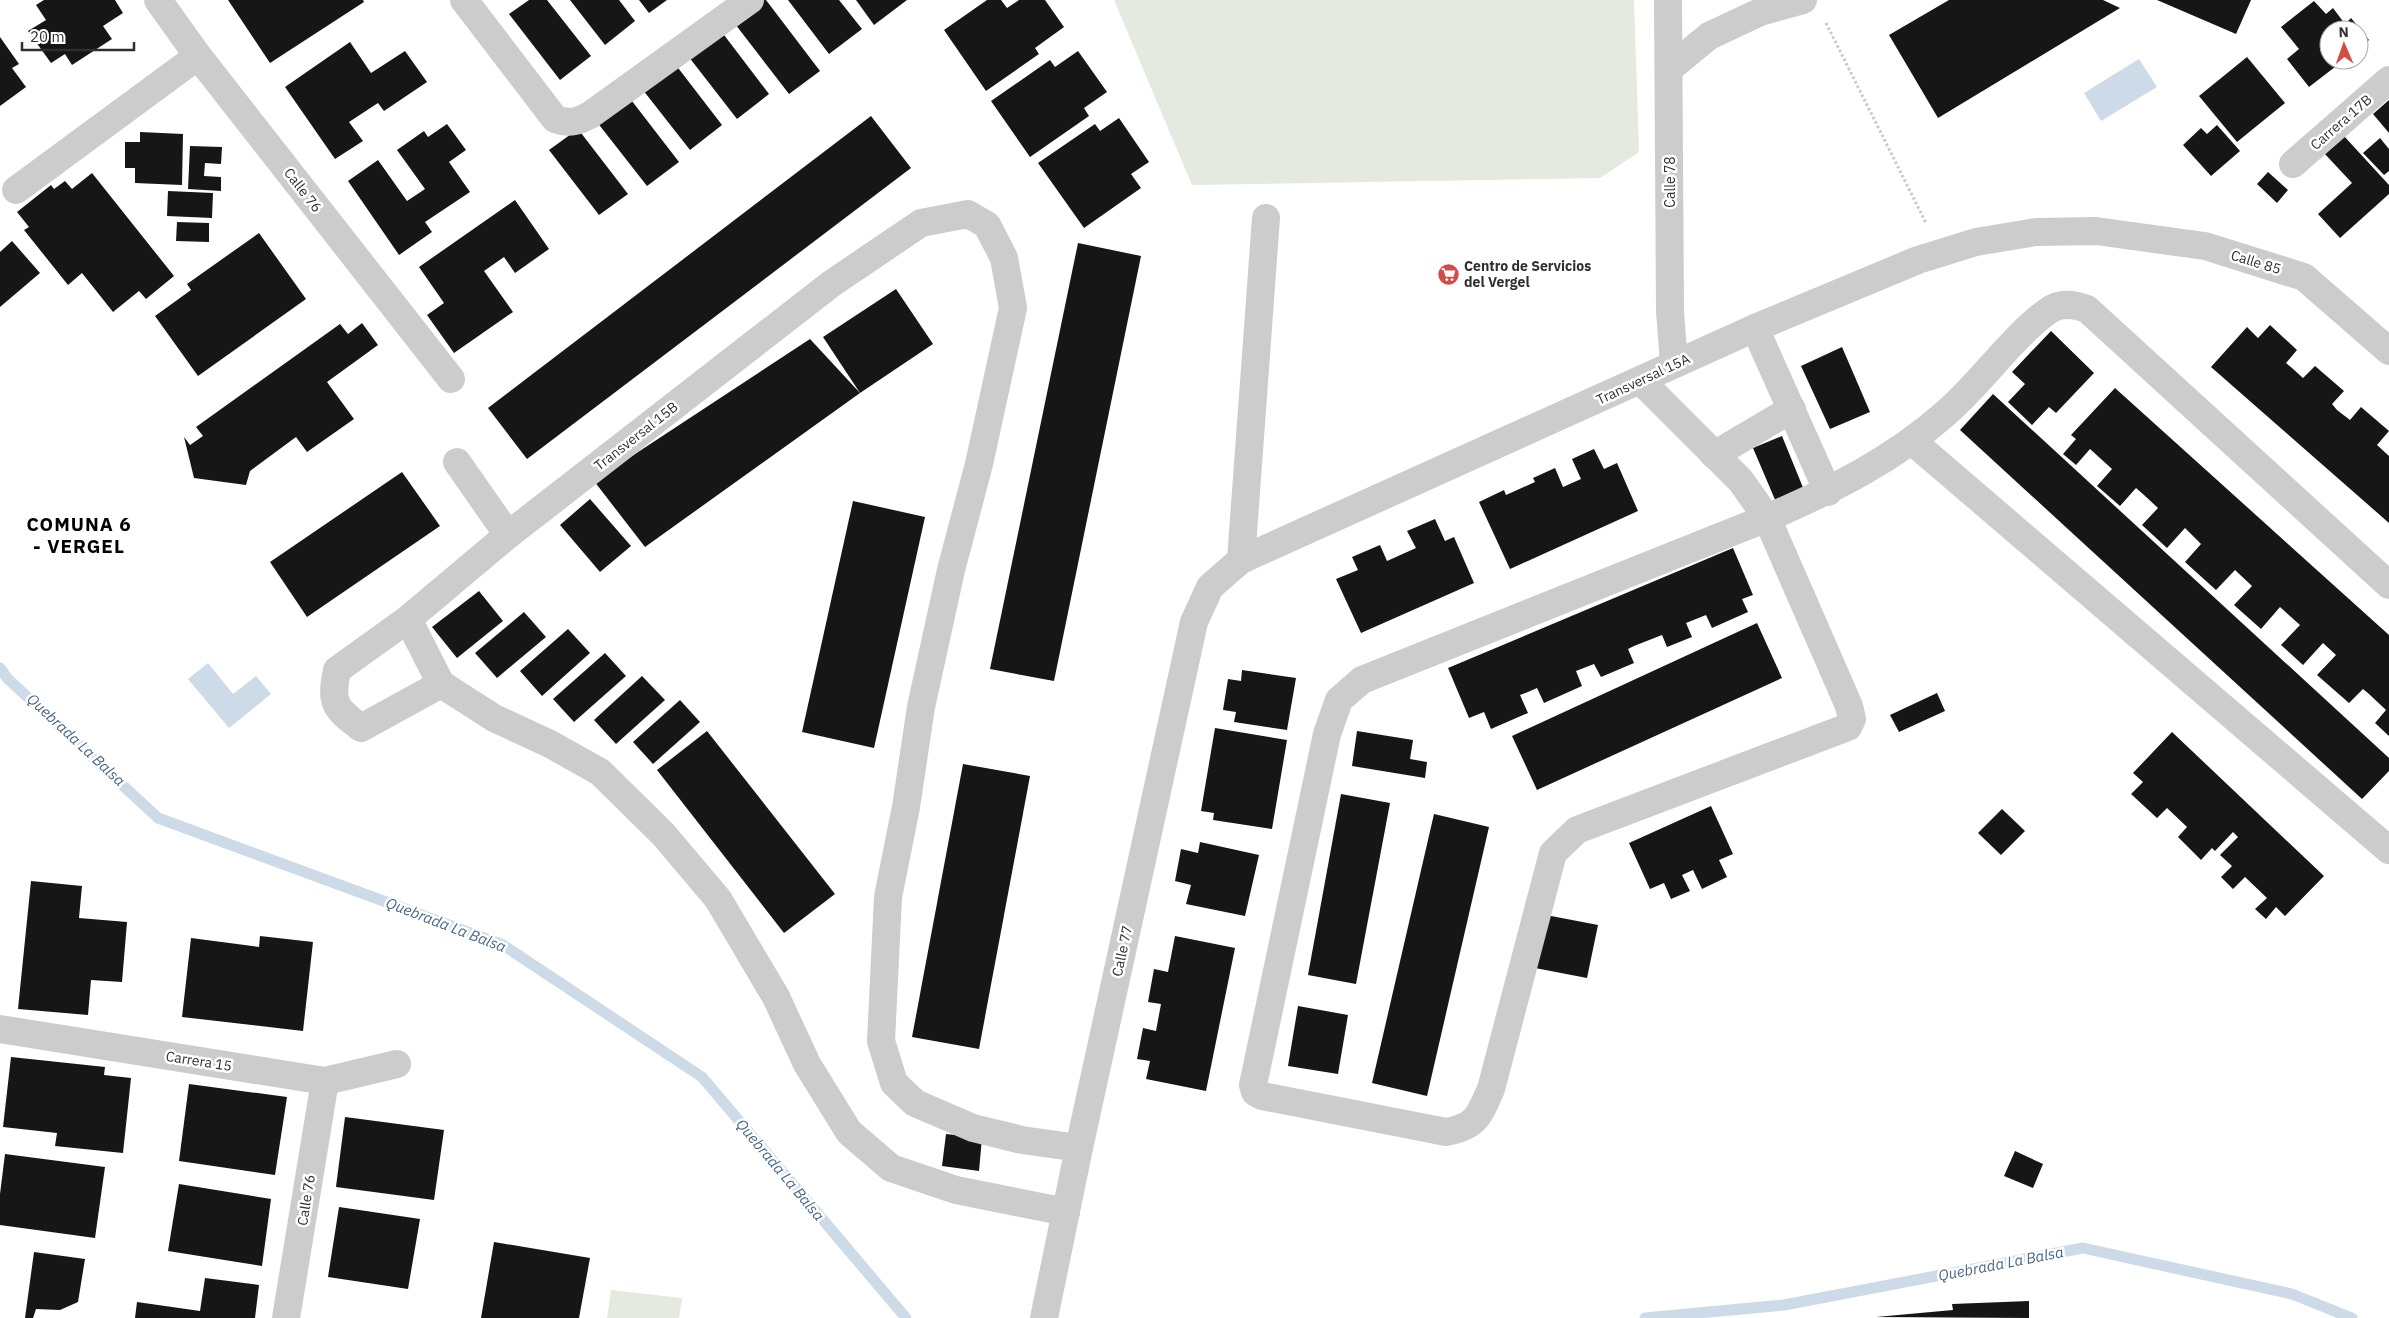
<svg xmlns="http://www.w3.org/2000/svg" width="2389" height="1318" font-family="'IBM Plex Sans',sans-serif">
<rect width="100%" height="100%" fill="#fff"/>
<g fill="#e4eadf">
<polygon points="1114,0 1634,0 1639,152 1600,178 1192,185"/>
<polygon points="611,1290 682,1298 679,1318 607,1318"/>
</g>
<g fill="#cddae8">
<polygon points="2139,59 2157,87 2101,121 2084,93"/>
<polygon points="208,663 233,694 256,676 271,694 229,728 188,679"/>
</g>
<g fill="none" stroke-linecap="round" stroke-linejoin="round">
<g stroke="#cddae8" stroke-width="11">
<polyline points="0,668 7,678 158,818 503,945 702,1077 906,1318"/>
<polyline points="1645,1318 1784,1305 2083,1248 2292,1294 2352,1318"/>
</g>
</g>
<g fill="#161616">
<polygon points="44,0 115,0 123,13 103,26 112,39 72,65 65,54 51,63 28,31 46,20 36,5"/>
<polygon points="228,0 363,0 364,2 270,63"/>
<polygon points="529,0 547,0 591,56 560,80 509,14"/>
<polygon points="570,0 619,0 635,21 605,45"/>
<polygon points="639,0 667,0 649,13"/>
<polygon points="758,0 766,0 820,71 789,94 732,20"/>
<polygon points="788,0 839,0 862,29 829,54"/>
<polygon points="856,0 907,0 874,25"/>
<polygon points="987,0 1001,0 1007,8 1019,0 1045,0 1064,27 1035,48 1039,54 986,91 944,30"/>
<polygon points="1949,0 2103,0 2120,8 1938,118 1889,35"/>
<polygon points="2157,0 2251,0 2236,34"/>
<polygon points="2314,1 2326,14 2333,8 2345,24 2351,18 2369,40 2359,48 2359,30 2329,30 2329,60 2344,60 2309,87 2287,59 2299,49 2281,27"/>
<polygon points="718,27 769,94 737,119 685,52"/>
<polygon points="0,37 19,64 12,68 26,87 0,106"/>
<polygon points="350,42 371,73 405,51 427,82 384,111 378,103 349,122 363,141 335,159 285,87"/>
<polygon points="1078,51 1107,92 1084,108 1089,116 1030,157 991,101 1050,60 1055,67"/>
<polygon points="2247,57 2285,103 2237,142 2199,96"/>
<polygon points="672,60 722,125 690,150 639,85"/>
<polygon points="625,92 679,162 647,186 593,117"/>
<polygon points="2389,100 2389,133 2373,114"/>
<polygon points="871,116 911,168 527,459 488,408"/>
<polygon points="1119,118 1149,162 1131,174 1141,188 1084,228 1038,163 1095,124 1100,131"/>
<polygon points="447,124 466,150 449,162 470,192 425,222 432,232 399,255 348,181 378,160 407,201 425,189 397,150 424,131 428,137"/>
<polygon points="2217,125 2240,151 2211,176 2183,145 2201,128 2207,134"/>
<polygon points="578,129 628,194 599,215 549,150"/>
<polygon points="140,132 183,134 182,185 135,183 135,168 125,168 125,142 140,142"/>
<polygon points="2343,135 2389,185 2389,194 2340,238 2318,214 2352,183 2324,153"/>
<polygon points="2380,138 2389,149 2389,171 2384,175 2363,153"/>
<polygon points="190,146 222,147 221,164 205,163 204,176 221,177 221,191 188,189"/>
<polygon points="2268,172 2288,190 2277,203 2257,184"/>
<polygon points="92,173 174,276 146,299 139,291 113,312 82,273 68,285 24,230 29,227 17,212 51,185 54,189 65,181 72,189"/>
<polygon points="168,191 213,193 212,218 167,216"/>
<polygon points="515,200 549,249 515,273 504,257 484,271 513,312 454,353 427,315 444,303 419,267"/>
<polygon points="177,222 209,223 209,242 176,241"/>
<polygon points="259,233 306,299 198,376 155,316 191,290 187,284"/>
<polygon points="12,241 40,273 0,307 0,252"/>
<polygon points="1078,243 1141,256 1054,681 990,669"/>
<polygon points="896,289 933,344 860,393 823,337"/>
<polygon points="362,323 378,345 327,382 354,419 307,452 296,437 250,471 246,485 194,478 184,437 190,445 203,436 196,427 340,324 348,334"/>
<polygon points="2270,325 2297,350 2286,363 2292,368 2303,378 2315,366 2344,391 2332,404 2337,410 2350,420 2361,407 2389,431 2377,445 2389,456 2389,523 2211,367 2247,327 2258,338"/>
<polygon points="2051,331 2094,373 2056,413 2049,407 2032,425 2008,402 2025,384 2012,372"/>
<polygon points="810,339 860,393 645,547 594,481"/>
<polygon points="1842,347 1870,412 1830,429 1801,366"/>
<polygon points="2115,388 2389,635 2389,736 2375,723 2386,710 2369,694 2363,689 2349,703 2317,675 2336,655 2323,643 2303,665 2281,645 2300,625 2280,607 2261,629 2234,605 2252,586 2235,570 2216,590 2185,562 2201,544 2185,528 2167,548 2142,525 2158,508 2144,495 2136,488 2120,506 2097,486 2112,469 2090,449 2076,465 2063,454 2076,439 2071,435"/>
<polygon points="1993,394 2389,758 2389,771 2362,799 1960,430"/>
<polygon points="1782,436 1804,490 1776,502 1753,448"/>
<polygon points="1594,449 1604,469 1617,463 1638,511 1510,569 1479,502 1504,490 1506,495 1535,482 1533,478 1555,468 1563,487 1581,479 1572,459"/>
<polygon points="402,472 440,526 307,617 270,562"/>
<polygon points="590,499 631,546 600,572 560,525"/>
<polygon points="853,501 925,517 874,748 802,732"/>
<polygon points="1435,519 1445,541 1454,537 1474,583 1361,633 1336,579 1358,570 1352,557 1380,545 1387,561 1416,548 1407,531"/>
<polygon points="1733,548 1753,595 1742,599 1748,612 1712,628 1706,615 1686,623 1692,637 1667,647 1662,635 1634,646 1628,649 1634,663 1601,677 1594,664 1576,671 1582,686 1544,703 1537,688 1528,692 1520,695 1528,713 1491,729 1484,712 1469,718 1448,668"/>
<polygon points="479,591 503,621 457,658 432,627"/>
<polygon points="524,612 546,637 497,678 475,653"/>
<polygon points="1757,623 1782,678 1537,790 1512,736"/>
<polygon points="568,629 590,653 542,696 520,671"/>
<polygon points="605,653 626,676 574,722 553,699"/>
<polygon points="1242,670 1296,678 1287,730 1234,722 1236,712 1223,710 1228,679 1241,681"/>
<polygon points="642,676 665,700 616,744 594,720"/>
<polygon points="1937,693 1945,711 1899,732 1890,715"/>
<polygon points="680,700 700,722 653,764 633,742"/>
<polygon points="1215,728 1287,740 1272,829 1213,820 1214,813 1201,811"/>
<polygon points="707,731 835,894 784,933 657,770"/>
<polygon points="1357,731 1413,740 1410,759 1427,762 1425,778 1352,766"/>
<polygon points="2172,732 2324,876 2285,916 2276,907 2266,919 2255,909 2267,898 2245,877 2233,889 2221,877 2232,866 2220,855 2238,837 2233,832 2215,851 2212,848 2201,860 2178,837 2187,827 2167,808 2157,818 2131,794 2143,782 2133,773"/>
<polygon points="963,764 1030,776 979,1049 912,1037"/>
<polygon points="1341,794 1390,803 1356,984 1308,975"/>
<polygon points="1711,806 1733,854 1719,860 1727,877 1702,889 1693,870 1682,875 1690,891 1671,899 1664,883 1650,889 1629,843"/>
<polygon points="2002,809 2025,831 2001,855 1978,833"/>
<polygon points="1434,814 1489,827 1427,1096 1372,1083"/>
<polygon points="1200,842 1259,855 1245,916 1186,904 1191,885 1175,881 1181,849 1198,853"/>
<polygon points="31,881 82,886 79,918 127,922 122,982 91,980 88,1015 18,1009"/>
<polygon points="1546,915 1598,925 1587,978 1535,968"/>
<polygon points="260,936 313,942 303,1031 182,1017 191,938 259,947"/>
<polygon points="1175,936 1235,948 1206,1091 1146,1079 1150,1061 1137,1059 1143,1028 1156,1031 1161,1004 1148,1002 1154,969 1168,972"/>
<polygon points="1298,1006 1348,1015 1338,1074 1288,1066"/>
<polygon points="11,1057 105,1067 104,1075 131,1078 123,1153 55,1146 57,1133 3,1127"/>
<polygon points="189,1084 287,1097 275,1175 179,1161"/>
<polygon points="345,1117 444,1130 434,1200 336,1187"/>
<polygon points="946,1134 982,1138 979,1171 942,1166"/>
<polygon points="2015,1151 2043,1164 2033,1188 2004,1176"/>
<polygon points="5,1154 105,1167 95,1238 0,1225 0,1194"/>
<polygon points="179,1184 271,1199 262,1266 168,1251"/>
<polygon points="339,1207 420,1219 408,1289 328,1277"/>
<polygon points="494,1242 590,1258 579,1318 481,1318"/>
<polygon points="34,1252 85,1259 78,1302 60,1310 36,1309 33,1318 25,1318"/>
<polygon points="205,1278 259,1285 255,1318 135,1318 137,1302 200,1311"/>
<polygon points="2029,1301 2029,1318 1876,1317 1953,1310 1952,1304"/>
</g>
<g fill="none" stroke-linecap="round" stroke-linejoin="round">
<polyline stroke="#c9c9c9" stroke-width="3" stroke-dasharray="2.5 2.5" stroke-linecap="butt" points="1826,23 1926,223"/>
<g stroke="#ccc" stroke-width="28">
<polyline points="158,0 198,56 451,379"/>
<path d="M464 0 555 119C569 124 577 122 590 115L750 0"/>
<polyline points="1668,0 1670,311 1674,364"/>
<polyline points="1669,69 1709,36 1760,12 1803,0"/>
<polyline points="2293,164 2389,80"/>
<polyline points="16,190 198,56"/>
<polyline points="1755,328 1828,492"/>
<path d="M1641 381 1741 481 1767 518 1849 706 1852 719 1848 727 1577 830 1553 853 1491 1089C1479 1116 1477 1126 1446 1132L1262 1096 1255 1092 1253 1085 1327 734 1339 700 1362 680 1767 518C1832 490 1893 460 1946 413 1981 383 2012 337 2048 311 2060 302 2074 304 2087 309L2389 585"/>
<polyline points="1912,441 2389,850"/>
<polyline points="1714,455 1792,409"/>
<polyline points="457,462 508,535"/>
<polyline points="1241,560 1266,218"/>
<polyline points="408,619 441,684 494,718 550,744 600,772 663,834 718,899 776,997 807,1064 849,1132 891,1168 956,1190 1066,1212"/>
<path d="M441 684 361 728C335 708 330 704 337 670L408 619 508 535 831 284 921 223 968 214 987 225 1004 258 1013 308 979 464 951 570 921 707 906 807 888 897 881 1041 894 1083 915 1103 973 1128 1022 1140 1079 1148"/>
<polyline points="0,1029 325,1081 397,1064"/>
<polyline points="286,1318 325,1081"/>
<polyline points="1044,1318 1079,1148 1194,622 1210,587 1241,560 1755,328 1918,260 1976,242 2036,232 2096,231 2205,246 2304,277 2389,351"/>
</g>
</g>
<defs>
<symbol id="supermarket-disc" viewBox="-11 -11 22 22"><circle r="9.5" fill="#d04e47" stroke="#fff"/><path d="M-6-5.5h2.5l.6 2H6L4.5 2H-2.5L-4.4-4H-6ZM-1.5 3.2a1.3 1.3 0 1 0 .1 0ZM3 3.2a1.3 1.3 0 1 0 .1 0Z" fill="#fff"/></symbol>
</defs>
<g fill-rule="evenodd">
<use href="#supermarket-disc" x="1436" y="262" width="25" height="25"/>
</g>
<g text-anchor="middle" stroke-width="5" stroke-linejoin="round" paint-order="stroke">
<g font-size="14" fill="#2f2f2f" stroke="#fff">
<text transform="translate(2341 122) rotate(-41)" y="5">Carrera 17B</text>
<text transform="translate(1670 182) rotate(-90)" y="5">Calle 78</text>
<text transform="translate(303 190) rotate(52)" y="5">Calle 76</text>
<text transform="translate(2256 262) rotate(17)" y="5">Calle 85</text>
<text transform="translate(1643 379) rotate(-25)" y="5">Transversal 15A</text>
<text transform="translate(636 436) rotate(-38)" y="5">Transversal 15B</text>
<text transform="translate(1122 951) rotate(-78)" y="5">Calle 77</text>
<text transform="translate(199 1061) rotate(9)" y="5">Carrera 15</text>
<text transform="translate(306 1200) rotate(-81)" y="5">Calle 76</text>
</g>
<g font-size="14" font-weight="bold" fill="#2f2f2f" stroke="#fff" text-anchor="start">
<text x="1464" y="271">Centro de Servicios<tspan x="1464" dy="16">del Vergel</tspan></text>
</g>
<g font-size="15" font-style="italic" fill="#476688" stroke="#fff">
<text transform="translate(76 740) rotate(43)" y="5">Quebrada La Balsa</text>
<text transform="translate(446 925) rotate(21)" y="5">Quebrada La Balsa</text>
<text transform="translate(780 1170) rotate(50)" y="5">Quebrada La Balsa</text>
<text transform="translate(2001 1264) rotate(-11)" y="5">Quebrada La Balsa</text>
</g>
<g font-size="19" font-weight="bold" letter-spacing="1" fill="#000" stroke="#fff">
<text x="79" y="531">COMUNA 6<tspan x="79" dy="22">- VERGEL</tspan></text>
</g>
</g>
<g transform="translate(2344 45) rotate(358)"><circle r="24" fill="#ffffff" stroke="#acacac"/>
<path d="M0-4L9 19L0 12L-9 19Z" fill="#d04e47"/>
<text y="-8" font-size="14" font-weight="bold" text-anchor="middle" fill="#2f2f2f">N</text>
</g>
<path d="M22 42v8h112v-8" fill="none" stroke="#2f2f2f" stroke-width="2.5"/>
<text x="30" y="42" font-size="15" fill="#2f2f2f" stroke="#ffffff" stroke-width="4" paint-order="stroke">20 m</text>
</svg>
